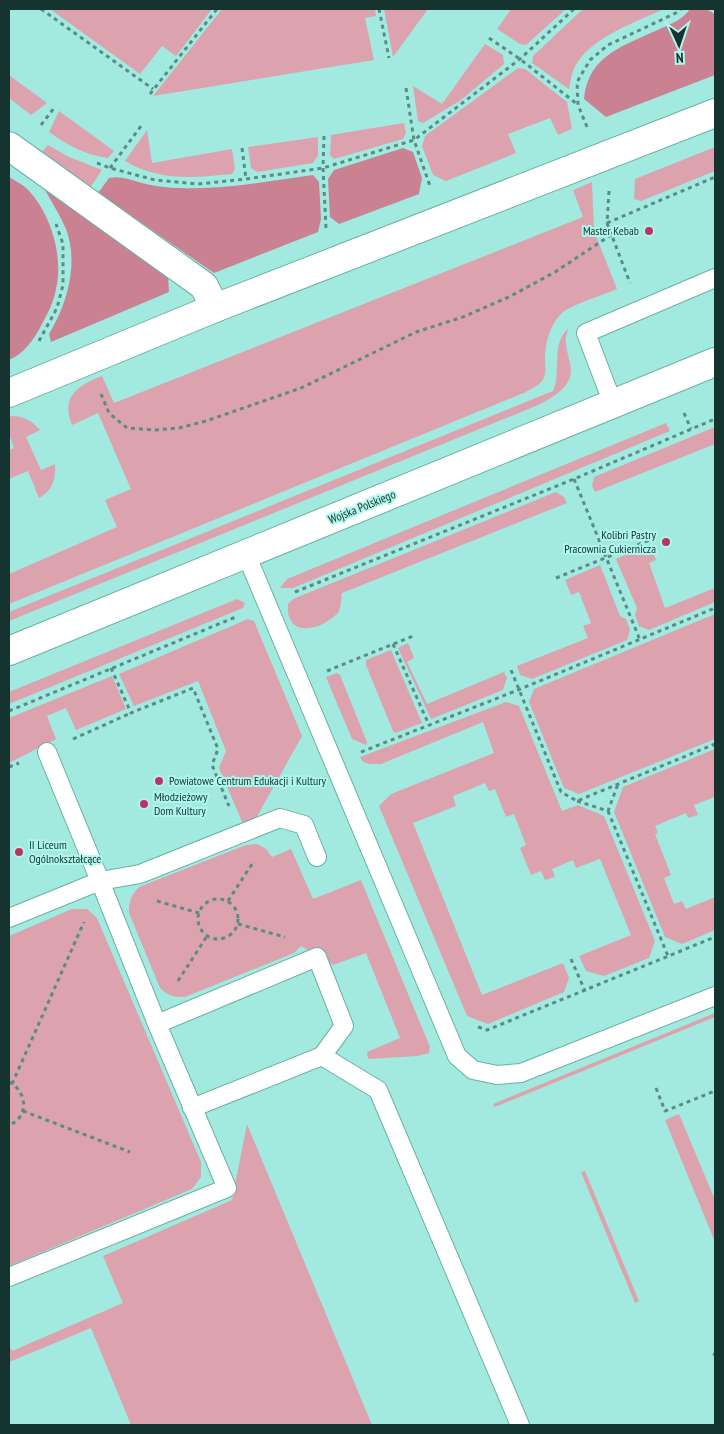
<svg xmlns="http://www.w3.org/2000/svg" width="724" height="1434" font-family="'PT Sans Narrow',sans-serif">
<rect width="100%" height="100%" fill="#a2eae0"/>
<g fill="#dca2ae">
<polygon points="50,9 212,9 176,56 162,46 140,74"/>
<polygon points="222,9 375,9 376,16 365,18 374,60 153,96"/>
<polygon points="384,9 428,9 393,57"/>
<polygon points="511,9 566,9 526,45 520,44 497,29"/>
<path d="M583 9H664C634 23 582 40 572 74 571 79 570 84 569 89L532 63 533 56Z"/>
<polygon points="485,44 503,55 504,64 461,100 423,123 418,121 413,86 442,104"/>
<polygon points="518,68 525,69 567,102 572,129 558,135 550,118 508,134 516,153 446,181 433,175 422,146 425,136"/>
<polygon points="9,75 47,103 31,115 9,98"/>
<path d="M59 111 114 151 108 158C83 154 69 146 49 132Z"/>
<polygon points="404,123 406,133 403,139 334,159 330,155 331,135"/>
<path d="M147 130 152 163 232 149 235 169 232 174C194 178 158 181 125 161Z"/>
<polygon points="318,137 318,155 313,163 257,172 251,168 248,147"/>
<polygon points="48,145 69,157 102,170 90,188 41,153"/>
<polygon points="715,147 715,171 641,201 634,199 635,179"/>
<path d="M592 182 594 231 617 289C605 294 572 305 563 312 550 324 545 342 545 359 545 366 547 375 542 381 538 386 531 389 526 392L9 604V574L117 527 105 500 131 489 98 413 72 425C60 396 79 385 102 376L114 403 583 217 573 190Z"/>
<path d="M569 328C564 337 566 345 568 355 569 360 571 366 571 371 570 389 550 399 536 406L9 621V612L553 391C562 372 550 343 569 328Z"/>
<path d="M9 416C24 416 31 420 40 430L26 437 41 470 55 464C56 479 53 490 39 498L28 471 9 479V450L14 448 9 434Z"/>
<polygon points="666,423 670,431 293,588 280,588 287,579"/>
<polygon points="715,427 715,444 595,492 592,486 594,477"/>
<path d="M556 492 564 497 567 503 342 593C341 599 341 608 338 613 336 615 334 616 332 618 314 633 285 634 288 604L293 599Z"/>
<polygon points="650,545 656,560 649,563 665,608 715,588 715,602 649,630 639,626 635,615 637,608 616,559"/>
<polygon points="600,565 620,616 626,619 630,630 627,640 532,679 520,675 517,666 588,638 583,626 591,623 579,592 571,595 565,580"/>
<polygon points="237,599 245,603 243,608 9,704 9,692"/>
<polygon points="715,614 715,739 579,794 564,788 529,702 534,689"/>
<polygon points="248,619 254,621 302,736 255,820 243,824 219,768 226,751 198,681 134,706 119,674"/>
<polygon points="408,643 414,658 407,662 427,704 504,672 507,678 503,690 431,719 398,648"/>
<polygon points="391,650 422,723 395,733 393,731 366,665 366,660"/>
<polygon points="337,673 340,675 367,742 366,745 352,739 326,677"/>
<polygon points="112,676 126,709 76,730 66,708 47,716 56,739 9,763 9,718"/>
<path d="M506 702 519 706 562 811 578 805 604 816 655 941 649 958 604 976 586 971 579 956 631 935 600 859 576 868 573 860 552 869 555 877 545 880 541 871 531 875 520 848 526 845 514 814 506 817 495 789 489 791 485 783 453 796 456 806 413 823 482 995 563 963 569 978 564 992 488 1024 467 1016 379 806 391 794 494 753 483 722 381 764C373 764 364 766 360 757Z"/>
<polygon points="715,749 715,797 694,805 698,815 688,818 686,813 655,826 658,833 655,834 671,875 664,878 674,904 682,901 686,909 715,897 715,930 682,944 665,937 614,812 623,787"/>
<path d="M257 844 266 849 272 857 291 849 313 899 361 880 430 1047 429 1053 417 1056 368 1059 367 1052 400 1038 366 953 333 965 301 946 294 953 185 997C174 997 168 996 160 988L129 913C129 901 131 895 139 887L246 845Z"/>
<polygon points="72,909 87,909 97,918 201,1162 201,1177 192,1189 9,1266 9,936"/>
<polygon points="715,1013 715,1017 495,1107 493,1104"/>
<polygon points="679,1114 715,1200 715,1242 665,1120"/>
<polygon points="247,1124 372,1425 131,1425 91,1328 9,1362 9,1345 12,1351 123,1303 103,1256 232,1200"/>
<polygon points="585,1171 639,1301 635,1303 581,1172"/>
</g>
<g fill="#ca8292">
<path d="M690 9H706L715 14V75L606 117 584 99C588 54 626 45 662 28 673 23 683 19 690 9Z"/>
<polygon points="403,148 413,152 422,178 419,194 339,224 330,217 328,179 334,170"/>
<path d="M313 175 319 182 321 219 318 232 214 273 98 193 109 178C122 175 133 181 146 184 156 186 169 188 180 188 225 190 269 181 313 175Z"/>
<path d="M9 177C14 180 20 183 25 187 50 210 64 256 56 289 54 301 48 313 42 324 35 338 24 354 9 360Z"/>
<path d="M44 188 168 275 169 292 51 342 49 334C67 305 79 263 66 229 60 215 51 201 44 188Z"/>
</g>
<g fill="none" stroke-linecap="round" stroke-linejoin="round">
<defs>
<g id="service">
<polyline points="613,404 586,333 715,278"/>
<polyline points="246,554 457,1056 473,1070 497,1075 521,1073 715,996"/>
<polyline points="9,918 100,881 47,752"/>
<polyline points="157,1024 317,957 344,1026 322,1056"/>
<polyline points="192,1108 322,1056 378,1090 520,1425"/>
<polyline points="9,1277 227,1188 157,1024 100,881 140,874 280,818 304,825 317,857"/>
</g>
<g id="minor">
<polyline points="9,146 204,286 215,308"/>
<polyline points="9,393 215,308 715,113"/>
</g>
<polyline id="secondary" points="9,651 715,362"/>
</defs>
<use href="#service" stroke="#69b0a6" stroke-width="20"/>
<use href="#minor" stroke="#69b0a6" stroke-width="30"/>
<use href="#secondary" stroke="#69b0a6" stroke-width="30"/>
<g stroke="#5a8c85" stroke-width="3" stroke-dasharray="4 4" stroke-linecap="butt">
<polyline points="41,9 153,89"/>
<polyline points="379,9 389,58"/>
<polyline points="489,38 520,59 577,104"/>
<polyline points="406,88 414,140 430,186"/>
<polyline points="150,94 217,9"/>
<polyline points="41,125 54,108"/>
<polyline points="587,127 578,105 577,82 590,60 608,45 678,12 681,9"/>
<polyline points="324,136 323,168 326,228"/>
<polyline points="242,148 246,179"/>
<polyline points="97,163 110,168 155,180 198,184 246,179 323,168 414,140 520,59 574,9"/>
<polyline points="110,168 141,126"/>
<polyline points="609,191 607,223 630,283"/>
<polyline points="607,223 715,177"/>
<polyline points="39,341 57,308 63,285 63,244 56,224"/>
<polyline points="101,394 109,413 127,428 155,430 179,428 206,421 301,388 416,332 463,317 511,296 555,272 611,235"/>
<polyline points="684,413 691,429"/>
<polyline points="574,479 640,640"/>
<polyline points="556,578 657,537"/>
<polyline points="295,592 574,479 715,419"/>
<polyline points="393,644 429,725"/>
<polyline points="111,668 131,713 193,688 218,749 212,765 229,806"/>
<polyline points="511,670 561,792 577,801 715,744"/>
<polyline points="327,671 413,636"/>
<polyline points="9,711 238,616"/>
<polyline points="73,739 131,713"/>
<polyline points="361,752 518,690 715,608"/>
<polyline points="9,767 19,763"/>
<polyline points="577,801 608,811 618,784"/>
<polyline points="608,811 668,956"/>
<circle cx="218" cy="919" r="20"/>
<polyline points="157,901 199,913"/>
<polyline points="228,901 252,864"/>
<polyline points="238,924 285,937"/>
<polyline points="571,959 585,991"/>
<polyline points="178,981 207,936"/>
<polyline points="478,1027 487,1030 715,937"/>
<path d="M9 1082C27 1091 30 1117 9 1125"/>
<polyline points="12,1084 84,922"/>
<polyline points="656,1088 665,1111 715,1091"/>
<polyline points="23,1111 130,1152"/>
<polyline points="713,1355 715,1354"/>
</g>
<use href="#service" stroke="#fff" stroke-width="18"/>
<use href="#minor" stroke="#fff" stroke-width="28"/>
<use href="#secondary" stroke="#fff" stroke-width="28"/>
</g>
<g fill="#bf3162" stroke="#aff7ed" stroke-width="2">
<circle cx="649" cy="231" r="5"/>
<circle cx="666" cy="542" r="5"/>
<circle cx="159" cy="781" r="5"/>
<circle cx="144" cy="804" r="5"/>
<circle cx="19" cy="852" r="5"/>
</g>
<g text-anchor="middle" stroke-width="4" stroke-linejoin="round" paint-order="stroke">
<g font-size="12" fill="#15332f" stroke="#aff7ed" text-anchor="start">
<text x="639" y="235" text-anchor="end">Master Kebab</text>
<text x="656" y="539" text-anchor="end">Kolibri Pastry<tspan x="656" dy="14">Pracownia Cukiernicza</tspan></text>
<text x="169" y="785">Powiatowe Centrum Edukacji i Kultury</text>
<text x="154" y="801">Młodzieżowy<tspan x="154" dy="14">Dom Kultury</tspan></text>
<text x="29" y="849">II Liceum<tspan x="29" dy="14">Ogólnokształcące</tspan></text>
</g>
<g font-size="12" fill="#15332f" stroke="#aff7ed">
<text transform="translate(362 507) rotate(-22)" y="4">Wojska Polskiego</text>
</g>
</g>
<rect width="724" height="1434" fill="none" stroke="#15332f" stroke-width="20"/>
<g transform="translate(679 45) rotate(177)" stroke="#aff7ed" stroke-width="4" paint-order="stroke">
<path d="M0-4L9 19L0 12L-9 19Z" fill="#15332f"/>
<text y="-8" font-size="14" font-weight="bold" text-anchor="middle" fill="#15332f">N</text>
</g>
</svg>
